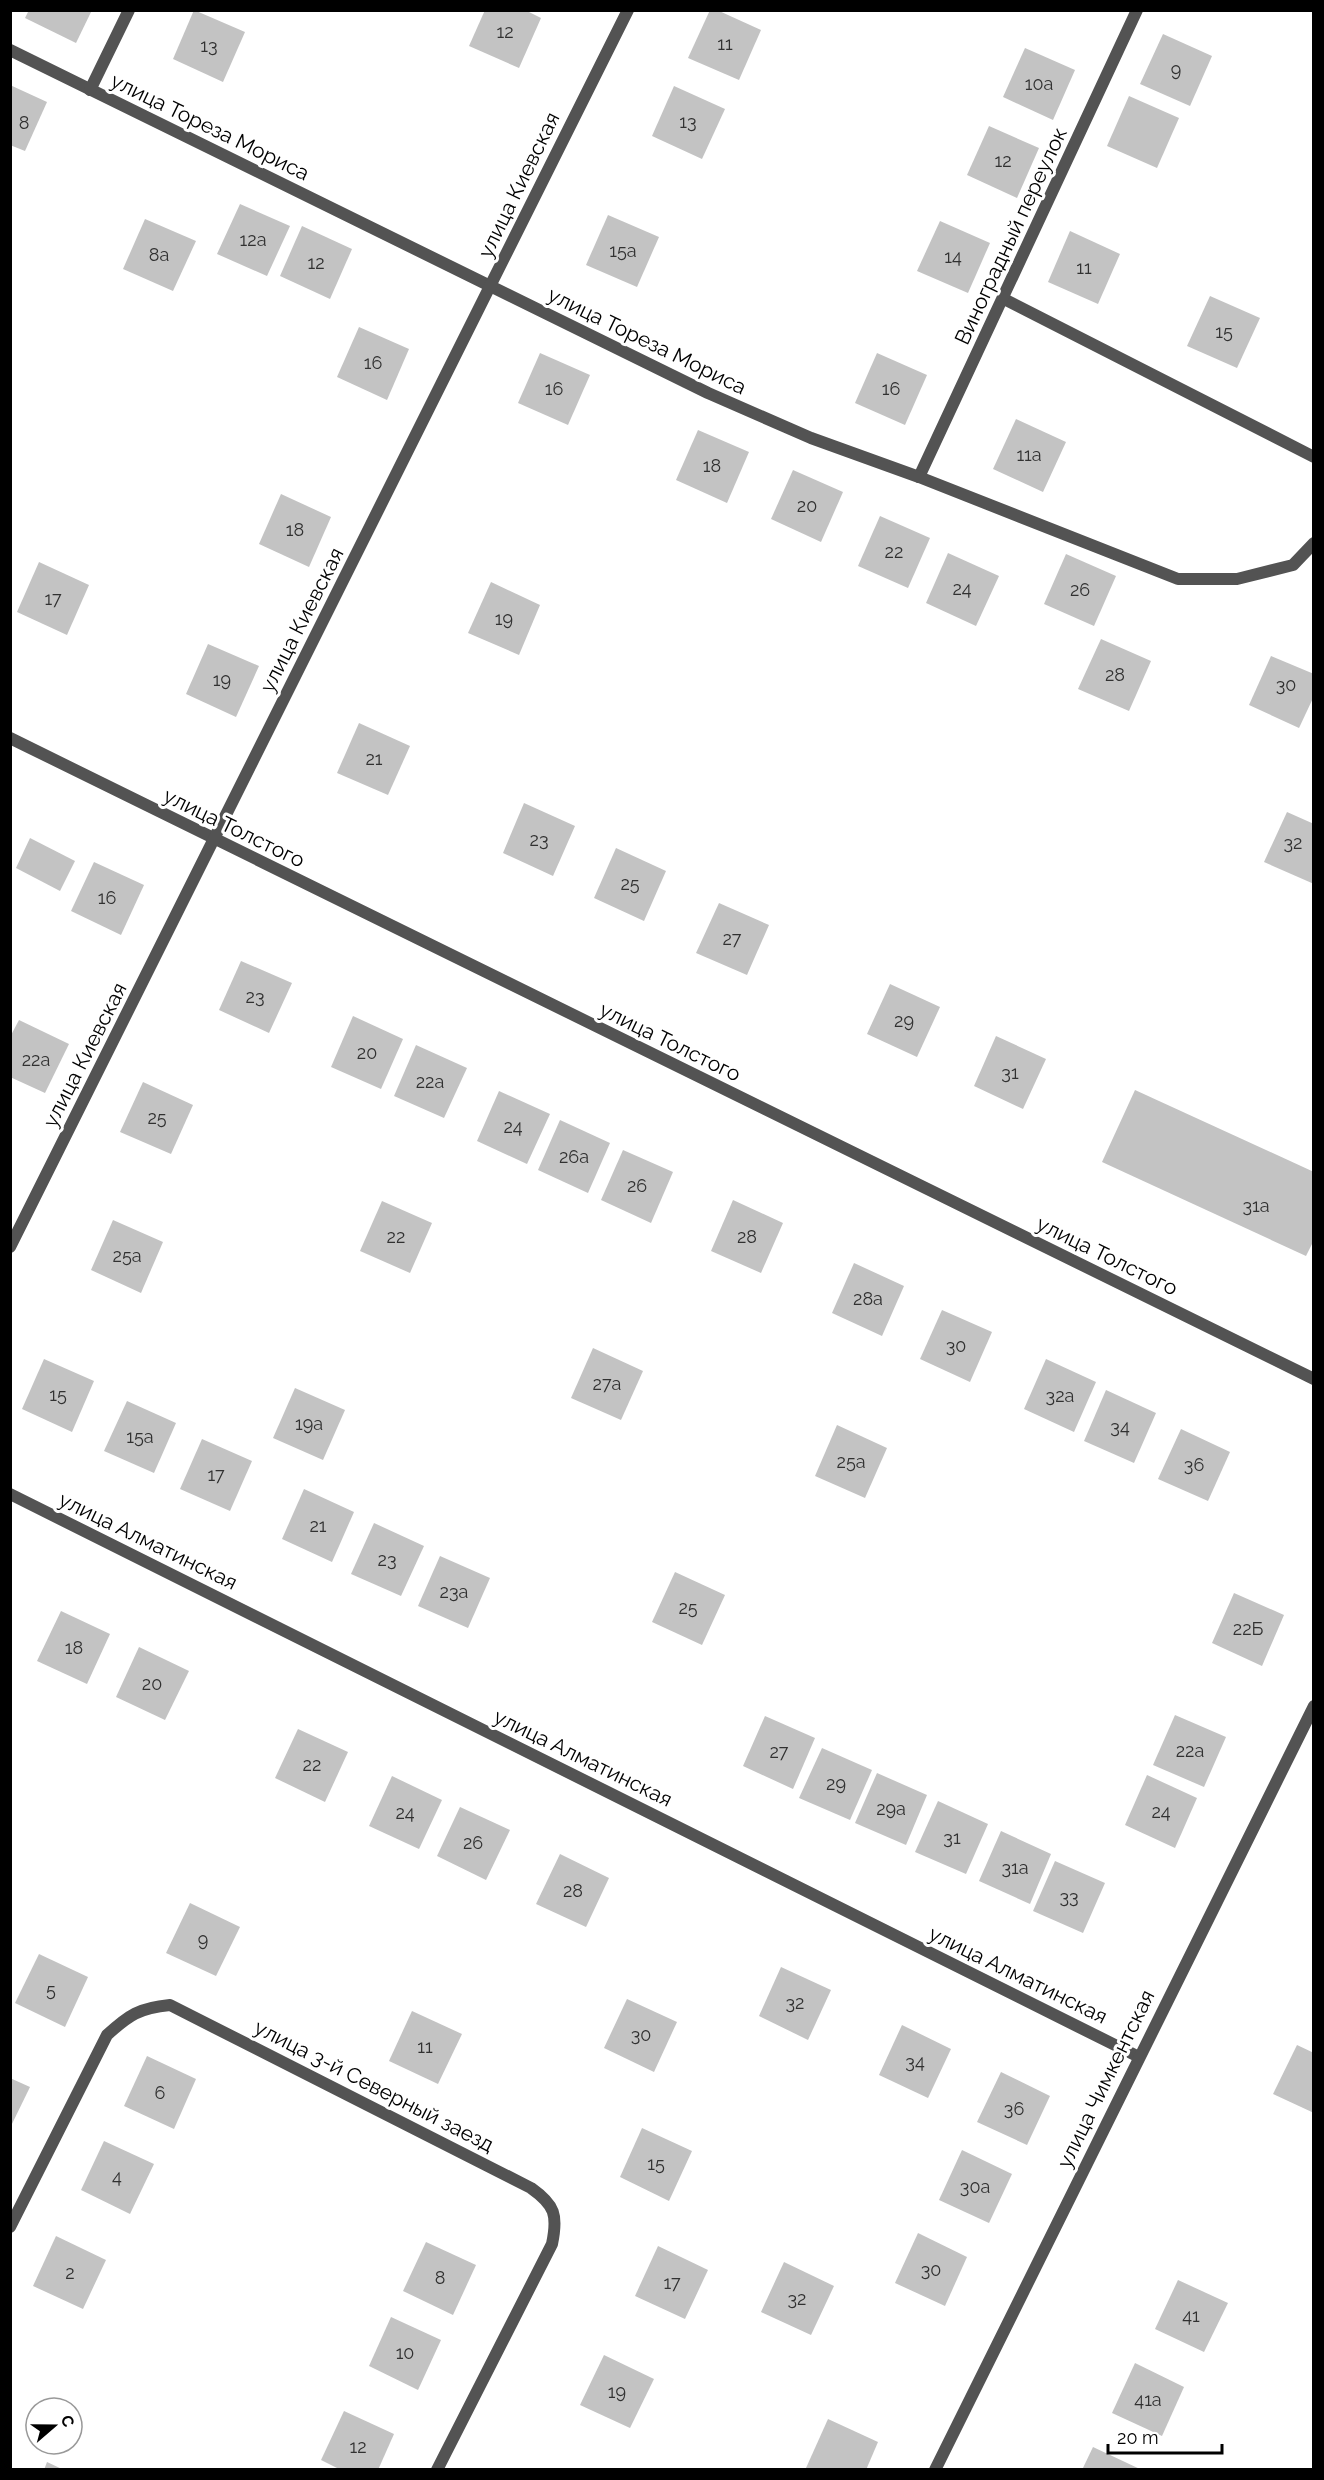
<svg xmlns="http://www.w3.org/2000/svg" width="1324" height="2480" font-family="Raleway,sans-serif">
<rect width="100%" height="100%" fill="#fff"/>
<g fill="#c3c3c3">
<polygon points="29,10 92,10 76,43 25,18"/>
<polygon points="194,10 245,32 223,82 173,59"/>
<polygon points="485,10 525,10 541,18 519,68 469,46"/>
<polygon points="710,10 717,10 761,30 739,80 688,58"/>
<polygon points="1163,34 1212,56 1190,106 1140,84"/>
<polygon points="1025,48 1075,70 1053,120 1003,97"/>
<polygon points="10,85 47,102 25,151 10,145"/>
<polygon points="674,86 725,109 702,159 652,136"/>
<polygon points="1129,96 1179,118 1157,168 1107,146"/>
<polygon points="989,126 1039,148 1017,198 967,175"/>
<polygon points="240,204 290,226 267,276 217,254"/>
<polygon points="608,215 659,237 637,287 586,265"/>
<polygon points="145,219 196,241 173,291 123,269"/>
<polygon points="940,221 990,243 968,293 917,271"/>
<polygon points="302,226 352,249 330,299 280,276"/>
<polygon points="1070,231 1120,254 1098,304 1048,282"/>
<polygon points="1210,296 1260,318 1237,368 1187,346"/>
<polygon points="359,327 409,349 387,400 337,377"/>
<polygon points="540,353 590,375 568,425 518,403"/>
<polygon points="877,353 927,375 905,425 855,403"/>
<polygon points="1016,419 1066,442 1043,492 993,469"/>
<polygon points="698,430 749,452 727,503 676,480"/>
<polygon points="793,470 843,492 821,542 771,519"/>
<polygon points="281,494 331,517 309,567 259,544"/>
<polygon points="880,516 930,538 908,588 858,566"/>
<polygon points="948,553 999,576 976,626 926,603"/>
<polygon points="1066,554 1116,576 1094,626 1044,604"/>
<polygon points="39,562 89,585 67,635 17,612"/>
<polygon points="491,582 540,605 519,655 468,633"/>
<polygon points="1101,639 1151,661 1129,711 1078,689"/>
<polygon points="208,644 259,666 236,717 186,694"/>
<polygon points="1271,656 1314,674 1314,696 1299,728 1249,705"/>
<polygon points="359,723 410,746 388,795 337,773"/>
<polygon points="524,803 575,826 553,876 503,853"/>
<polygon points="1287,812 1314,824 1314,884 1264,862"/>
<polygon points="30,838 75,861 60,891 16,868"/>
<polygon points="616,848 666,871 644,921 594,898"/>
<polygon points="94,862 144,885 121,935 71,911"/>
<polygon points="719,903 769,925 747,975 696,953"/>
<polygon points="241,961 292,983 269,1033 219,1010"/>
<polygon points="890,984 940,1007 917,1057 867,1034"/>
<polygon points="353,1016 403,1039 381,1089 331,1067"/>
<polygon points="19,1020 69,1044 45,1093 10,1077 10,1037"/>
<polygon points="996,1036 1046,1059 1023,1109 974,1086"/>
<polygon points="416,1045 467,1068 444,1118 394,1096"/>
<polygon points="143,1082 193,1105 171,1154 120,1132"/>
<polygon points="1135,1090 1314,1172 1314,1240 1306,1256 1102,1162"/>
<polygon points="499,1091 550,1114 527,1164 477,1141"/>
<polygon points="560,1120 610,1143 588,1193 538,1170"/>
<polygon points="623,1150 673,1172 651,1223 601,1200"/>
<polygon points="733,1200 783,1223 761,1273 711,1251"/>
<polygon points="382,1201 432,1223 410,1273 360,1251"/>
<polygon points="113,1220 163,1242 141,1293 91,1270"/>
<polygon points="854,1263 904,1286 882,1336 832,1313"/>
<polygon points="942,1310 992,1332 970,1382 920,1359"/>
<polygon points="593,1348 643,1371 621,1420 571,1398"/>
<polygon points="44,1359 94,1381 72,1432 22,1409"/>
<polygon points="1046,1359 1096,1382 1074,1432 1024,1409"/>
<polygon points="295,1388 345,1410 323,1460 273,1438"/>
<polygon points="1106,1390 1156,1413 1134,1463 1084,1441"/>
<polygon points="127,1401 176,1423 154,1473 104,1451"/>
<polygon points="837,1425 887,1448 865,1498 815,1476"/>
<polygon points="1181,1429 1230,1452 1208,1501 1158,1479"/>
<polygon points="202,1439 252,1461 230,1511 180,1489"/>
<polygon points="304,1489 354,1512 332,1562 282,1539"/>
<polygon points="374,1523 424,1546 401,1596 351,1574"/>
<polygon points="440,1556 490,1578 468,1628 418,1606"/>
<polygon points="675,1572 725,1595 702,1645 652,1622"/>
<polygon points="1234,1593 1284,1615 1262,1666 1212,1643"/>
<polygon points="61,1611 110,1634 87,1684 37,1661"/>
<polygon points="139,1647 189,1671 165,1720 116,1697"/>
<polygon points="1175,1715 1226,1737 1204,1787 1153,1765"/>
<polygon points="765,1716 815,1738 793,1789 743,1766"/>
<polygon points="298,1729 348,1752 325,1802 275,1778"/>
<polygon points="822,1748 872,1770 850,1820 799,1798"/>
<polygon points="877,1773 927,1795 906,1845 855,1823"/>
<polygon points="1147,1775 1197,1798 1175,1848 1125,1825"/>
<polygon points="392,1776 442,1800 419,1849 369,1826"/>
<polygon points="938,1801 988,1824 966,1874 915,1852"/>
<polygon points="460,1807 510,1830 486,1880 437,1856"/>
<polygon points="1001,1831 1051,1854 1030,1904 979,1881"/>
<polygon points="560,1854 609,1878 586,1927 536,1904"/>
<polygon points="1055,1861 1105,1883 1083,1933 1033,1911"/>
<polygon points="190,1903 240,1927 216,1976 166,1953"/>
<polygon points="39,1954 88,1977 65,2027 15,2003"/>
<polygon points="781,1967 831,1990 808,2040 759,2016"/>
<polygon points="627,1999 677,2022 654,2072 604,2048"/>
<polygon points="412,2011 462,2034 438,2084 389,2061"/>
<polygon points="902,2025 951,2049 928,2098 879,2075"/>
<polygon points="1297,2045 1314,2053 1314,2113 1273,2094"/>
<polygon points="147,2056 196,2079 174,2129 124,2106"/>
<polygon points="1001,2072 1050,2096 1027,2145 977,2122"/>
<polygon points="10,2078 30,2087 10,2128"/>
<polygon points="642,2128 692,2151 669,2201 620,2177"/>
<polygon points="104,2141 154,2164 130,2214 81,2190"/>
<polygon points="962,2150 1012,2174 989,2223 939,2200"/>
<polygon points="918,2233 967,2257 945,2306 895,2283"/>
<polygon points="56,2236 106,2260 83,2309 33,2286"/>
<polygon points="426,2242 476,2265 453,2315 403,2291"/>
<polygon points="658,2246 708,2270 685,2319 635,2296"/>
<polygon points="784,2262 834,2286 811,2335 761,2312"/>
<polygon points="1178,2280 1228,2303 1204,2352 1155,2329"/>
<polygon points="391,2317 441,2340 418,2390 369,2366"/>
<polygon points="604,2355 654,2379 630,2428 580,2405"/>
<polygon points="1135,2363 1184,2387 1162,2436 1112,2413"/>
<polygon points="344,2411 394,2434 378,2470 341,2470 321,2460"/>
<polygon points="828,2419 878,2442 866,2470 806,2468"/>
<polygon points="1093,2447 1142,2470 1082,2470"/>
<polygon points="47,2462 64,2470 44,2470"/>
</g>
<g fill="none" stroke-linecap="round" stroke-linejoin="round">
<g stroke="#535353" stroke-width="12">
<polyline points="1004,299 1314,457"/>
<polyline points="919,477 1137,10"/>
</g>
<g stroke="#535353" stroke-width="12">
<polyline points="10,50 708,393 811,438 919,477 1178,579 1237,579 1293,565 1314,543"/>
<polyline points="90,90 129,10"/>
<polyline points="10,738 1314,1379"/>
<polyline points="10,1247 628,10"/>
<polyline points="10,1494 1139,2057"/>
<path d="M10 2227 107 2035C129 2015 139 2008 170 2005L531 2188C555 2205 558 2215 552 2244L437 2470"/>
<polyline points="935,2470 1314,1706"/>
</g>
</g>
<g text-anchor="middle" stroke-width="6" stroke-linejoin="round" paint-order="stroke">
<g font-size="18" fill="#313131">
<text x="505" y="38">12</text>
<text x="725" y="50">11</text>
<text x="209" y="52">13</text>
<text x="1176" y="76">9</text>
<text x="1039" y="90">10а</text>
<text x="688" y="128">13</text>
<text x="24" y="129">8</text>
<text x="1003" y="167">12</text>
<text x="253" y="246">12а</text>
<text x="623" y="257">15а</text>
<text x="159" y="261">8а</text>
<text x="953" y="263">14</text>
<text x="316" y="269">12</text>
<text x="1084" y="274">11</text>
<text x="1224" y="338">15</text>
<text x="373" y="369">16</text>
<text x="554" y="395">16</text>
<text x="891" y="395">16</text>
<text x="1029" y="461">11а</text>
<text x="712" y="472">18</text>
<text x="807" y="512">20</text>
<text x="295" y="536">18</text>
<text x="894" y="558">22</text>
<text x="962" y="595">24</text>
<text x="1080" y="596">26</text>
<text x="53" y="605">17</text>
<text x="504" y="625">19</text>
<text x="1115" y="681">28</text>
<text x="222" y="686">19</text>
<text x="1286" y="691">30</text>
<text x="374" y="765">21</text>
<text x="539" y="846">23</text>
<text x="1293" y="849">32</text>
<text x="630" y="890">25</text>
<text x="107" y="904">16</text>
<text x="732" y="945">27</text>
<text x="255" y="1003">23</text>
<text x="904" y="1027">29</text>
<text x="367" y="1059">20</text>
<text x="36" y="1066">22а</text>
<text x="1010" y="1079">31</text>
<text x="430" y="1088">22а</text>
<text x="157" y="1124">25</text>
<text x="513" y="1133">24</text>
<text x="574" y="1163">26а</text>
<text x="637" y="1192">26</text>
<text x="1256" y="1212">31а</text>
<text x="396" y="1243">22</text>
<text x="747" y="1243">28</text>
<text x="127" y="1262">25а</text>
<text x="868" y="1305">28а</text>
<text x="956" y="1352">30</text>
<text x="607" y="1390">27а</text>
<text x="58" y="1401">15</text>
<text x="1060" y="1402">32а</text>
<text x="309" y="1430">19а</text>
<text x="1120" y="1433">34</text>
<text x="140" y="1443">15а</text>
<text x="851" y="1468">25а</text>
<text x="1194" y="1471">36</text>
<text x="216" y="1481">17</text>
<text x="318" y="1532">21</text>
<text x="387" y="1566">23</text>
<text x="454" y="1598">23а</text>
<text x="688" y="1614">25</text>
<text x="1248" y="1635">22Б</text>
<text x="74" y="1654">18</text>
<text x="152" y="1690">20</text>
<text x="1190" y="1757">22а</text>
<text x="779" y="1758">27</text>
<text x="312" y="1771">22</text>
<text x="836" y="1790">29</text>
<text x="891" y="1815">29а</text>
<text x="1161" y="1818">24</text>
<text x="405" y="1819">24</text>
<text x="952" y="1844">31</text>
<text x="473" y="1849">26</text>
<text x="1015" y="1874">31а</text>
<text x="573" y="1897">28</text>
<text x="1069" y="1903">33</text>
<text x="203" y="1946">9</text>
<text x="51" y="1996">5</text>
<text x="795" y="2009">32</text>
<text x="641" y="2041">30</text>
<text x="425" y="2053">11</text>
<text x="915" y="2068">34</text>
<text x="160" y="2099">6</text>
<text x="1014" y="2115">36</text>
<text x="656" y="2170">15</text>
<text x="117" y="2183">4</text>
<text x="975" y="2193">30а</text>
<text x="931" y="2276">30</text>
<text x="70" y="2279">2</text>
<text x="440" y="2284">8</text>
<text x="672" y="2289">17</text>
<text x="797" y="2305">32</text>
<text x="1191" y="2322">41</text>
<text x="405" y="2359">10</text>
<text x="617" y="2398">19</text>
<text x="1148" y="2406">41а</text>
<text x="358" y="2453">12</text>
</g>
<g font-size="21" fill="#000" stroke="#fff">
<text transform="translate(210 127) rotate(26)" y="7">улица Тореза Мориса</text>
<text transform="translate(519 185) rotate(-64)" y="7">улица Киевская</text>
<text transform="translate(1011 236) rotate(-65)" y="7">Виноградный переулок</text>
<text transform="translate(647 341) rotate(26)" y="7">улица Тореза Мориса</text>
<text transform="translate(302 620) rotate(-63)" y="7">улица Киевская</text>
<text transform="translate(234 828) rotate(26)" y="7">улица Толстого</text>
<text transform="translate(670 1042) rotate(26)" y="7">улица Толстого</text>
<text transform="translate(85 1055) rotate(-63)" y="7">улица Киевская</text>
<text transform="translate(1107 1256) rotate(26)" y="7">улица Толстого</text>
<text transform="translate(148 1541) rotate(26)" y="7">улица Алматинская</text>
<text transform="translate(583 1758) rotate(26)" y="7">улица Алматинская</text>
<text transform="translate(1018 1975) rotate(26)" y="7">улица Алматинская</text>
<text transform="translate(1106 2079) rotate(-64)" y="7">улица Чимкентская</text>
<text transform="translate(374 2086) rotate(27)" y="7">улица 3-й Северный заезд</text>
</g>
</g>
<rect width="1324" height="2480" fill="none" stroke="#000000" stroke-width="24"/>
<g transform="translate(54 2426) rotate(70)"><circle r="28" fill="#ffffff" stroke="#999999" stroke-width="1.5"/>
<path d="M0-4.5L10 22L0 15L-10 22Z" fill="#000000"/>
<text y="-9" font-size="16" font-weight="bold" text-anchor="middle" fill="#000000">С</text>
</g>
<path d="M1108 2444v9h114v-9" fill="none" stroke="#000000" stroke-width="3"/>
<text x="1117" y="2444" font-size="18" fill="#000000" stroke="#ffffff" stroke-width="4.5" paint-order="stroke">20 m</text>
</svg>
